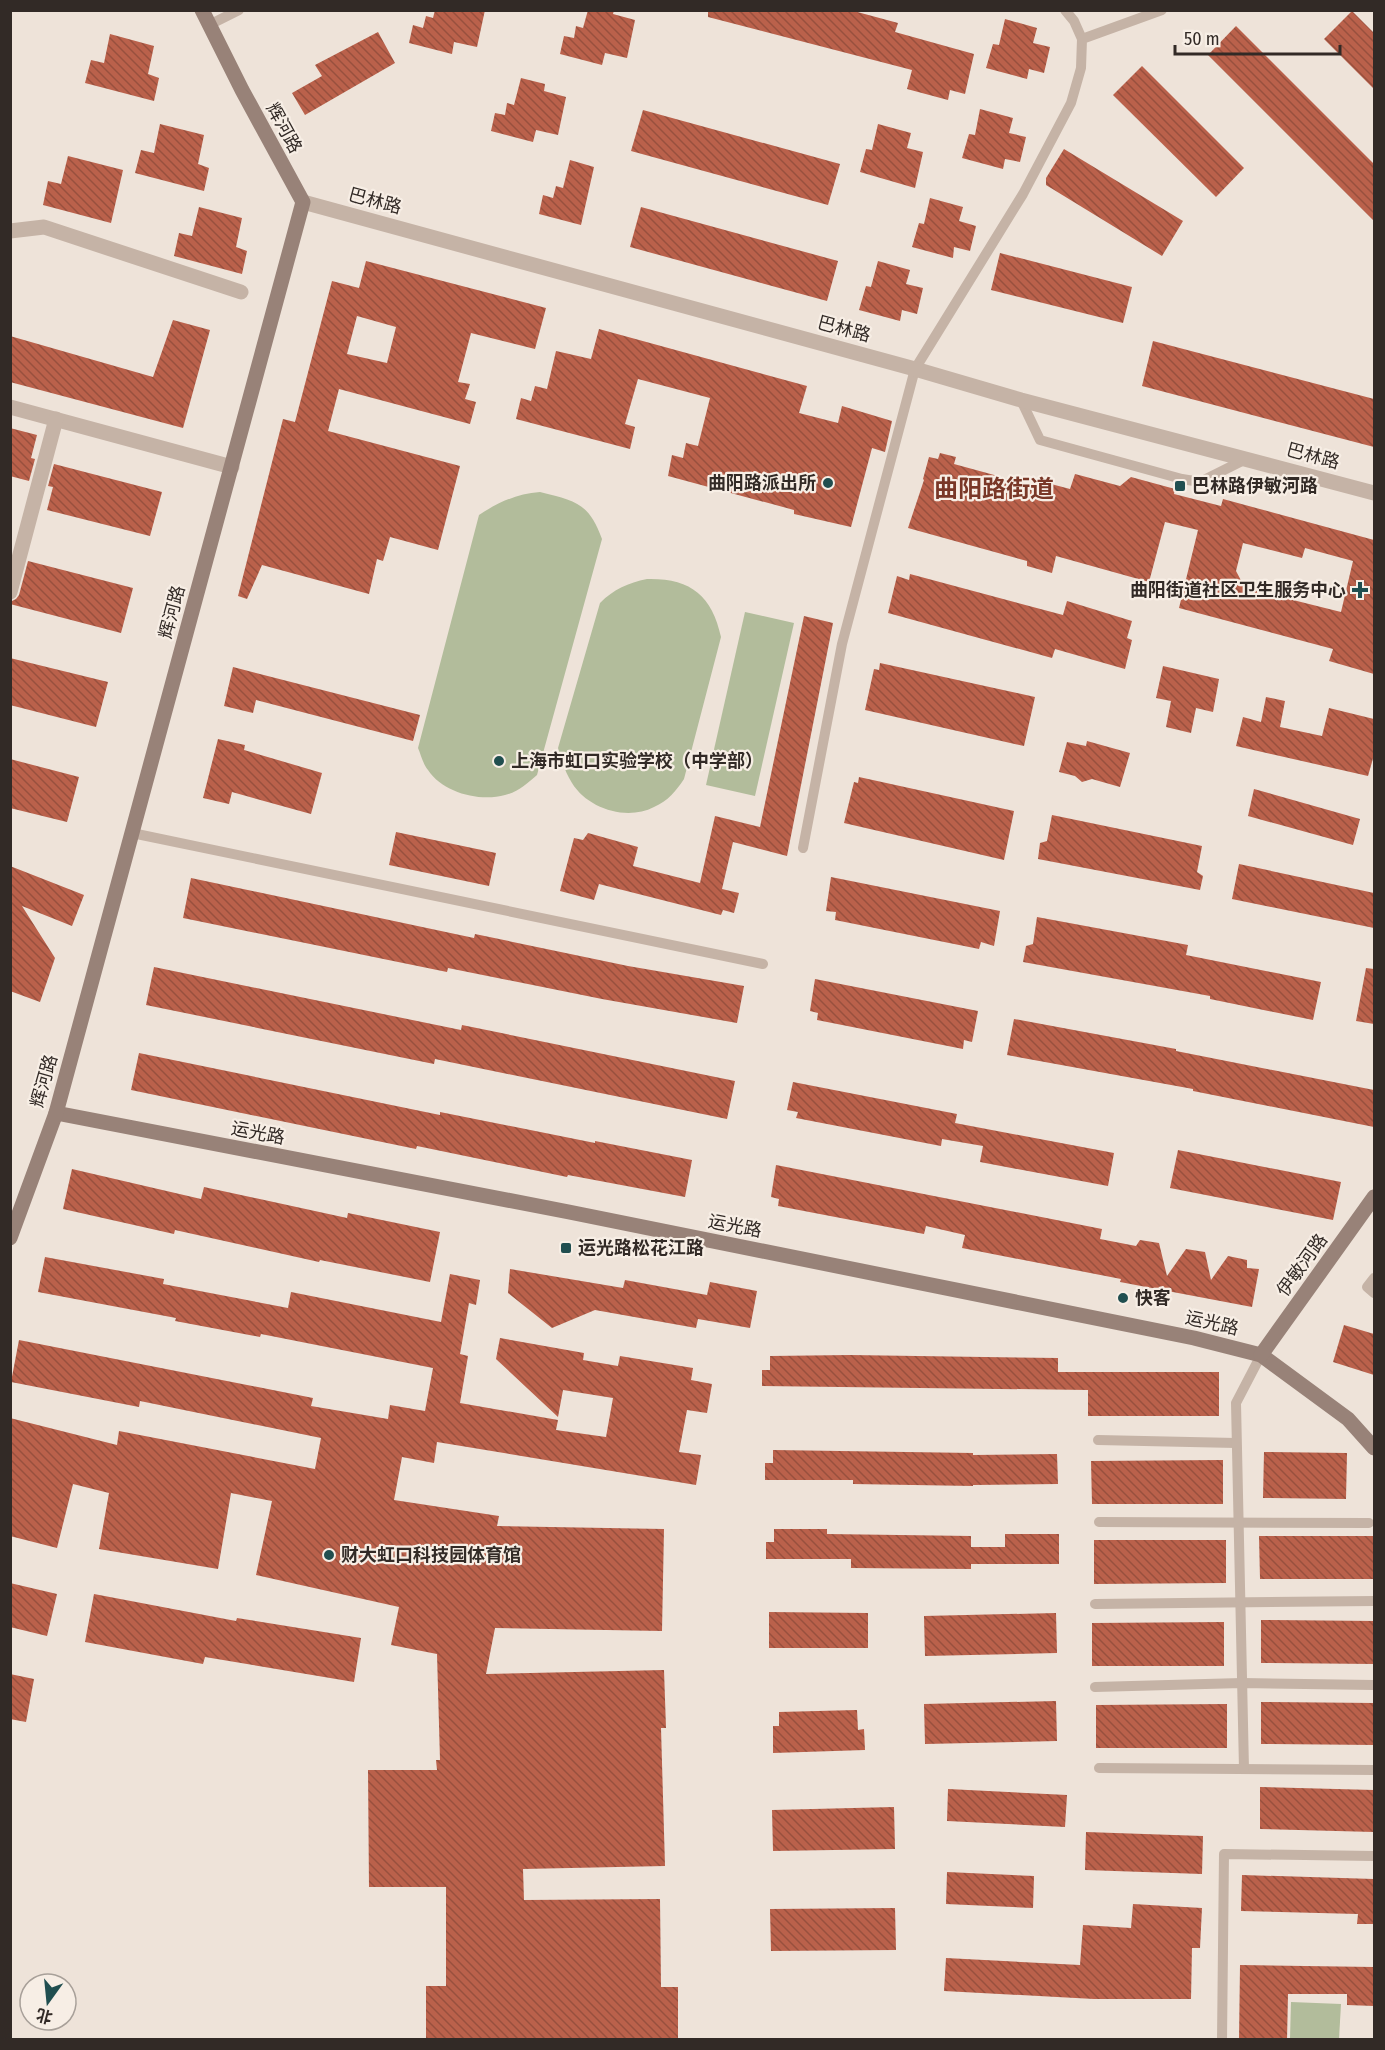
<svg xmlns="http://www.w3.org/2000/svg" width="1385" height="2050" font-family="'Fira Sans Condensed','Noto Sans SC',sans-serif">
<defs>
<pattern id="building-back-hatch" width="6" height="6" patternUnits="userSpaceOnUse" patternTransform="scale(1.5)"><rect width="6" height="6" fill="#ba614b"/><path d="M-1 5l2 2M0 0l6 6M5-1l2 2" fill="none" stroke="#98503e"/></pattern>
</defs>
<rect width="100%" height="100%" fill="#eee3d9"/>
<g fill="#b2bc9b">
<path d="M540 492C576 501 589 503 602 539L537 775C528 783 518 792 505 795 480 802 443 793 428 770 423 764 421 755 418 748L479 515C499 502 516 494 540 492Z"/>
<path d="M647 579C690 578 712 595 721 637L684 779C676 791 668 801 654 807 627 821 588 809 572 783 565 772 562 761 558 748L600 603C614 589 628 583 647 579Z"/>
<polygon points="745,612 794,623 755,796 706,785"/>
<polygon points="1291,2002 1341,2004 1339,2039 1290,2039"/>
</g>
<g fill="url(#building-back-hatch)" fill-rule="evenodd">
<polygon points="435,10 485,10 477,47 454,42 452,54 409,43 413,25 423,28 426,16 433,18"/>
<polygon points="588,10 614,10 613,14 635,20 627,58 605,53 602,65 560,54 564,36 574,38 576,26 583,28"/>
<polygon points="708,10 850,10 898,23 895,32 974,54 965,94 950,90 948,100 907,89 912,70 708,17"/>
<polygon points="1352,11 1374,33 1374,89 1324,39"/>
<polygon points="1005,19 1037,28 1033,43 1050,47 1044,73 1029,69 1027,79 986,68 993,44 999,45"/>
<polygon points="1236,26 1374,164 1374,221 1208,55"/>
<polygon points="378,32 395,63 305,115 292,93 322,76 315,65"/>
<polygon points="110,34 154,46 148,74 159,78 154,101 85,83 91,60 104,63"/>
<polygon points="1142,66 1244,168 1216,197 1113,95"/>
<polygon points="521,78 545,84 544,91 566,97 558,135 536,130 533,142 491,131 495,113 505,115 507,103 514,105"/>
<polygon points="980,109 1013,118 1009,133 1026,137 1020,162 1005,159 1003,169 962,158 969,134 975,135"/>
<polygon points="643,110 840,164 828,205 631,151"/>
<polygon points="160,124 204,135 198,164 209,168 204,191 135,173 141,150 154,153"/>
<polygon points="878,124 911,133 907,148 923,152 915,188 860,172 866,149 872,150"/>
<polygon points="1064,149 1183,221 1162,256 1046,185 1046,178"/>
<polygon points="68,156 123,170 111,223 43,205 48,181 61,184"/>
<polygon points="570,160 594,167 581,225 539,214 543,195 553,198 556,186 563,188"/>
<polygon points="930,198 963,207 959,221 976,226 970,251 954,247 953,258 912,247 919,223 924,224"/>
<polygon points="199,207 242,218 236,247 247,251 242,274 174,256 179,233 192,236"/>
<polygon points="641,207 838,261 827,301 630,247"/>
<polygon points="1000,253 1132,287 1123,323 991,290"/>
<path d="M366 261 546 308 535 349 471 333 458 382 470 384 465 399 476 402 470 424 339 389 328 431 460 466 438 550 390 537 383 561 377 559 369 594 262 565 247 599 238 596 283 419 295 422 332 281 359 288ZM357 316 396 327 387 363 347 354Z"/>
<polygon points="878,261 910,270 906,284 923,288 917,314 902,310 900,321 859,310 866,286 871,287"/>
<polygon points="173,320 210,330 183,428 10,382 10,336 153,377"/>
<polygon points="599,329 807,386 799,413 838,423 842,406 892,421 885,452 872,448 851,527 794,514 794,510 668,476 672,455 683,458 686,443 698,446 710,398 638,379 625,424 635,427 630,449 516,419 521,398 531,401 535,386 547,389 556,351 591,359"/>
<polygon points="1153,341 1374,399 1374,447 1142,386"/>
<polygon points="10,428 37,435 31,458 35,459 29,481 10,476"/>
<path d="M940 453 956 457 954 464 1035 486 1036 480 1070 489 1075 474 1120 486 1131 477 1175 489 1174 494 1221 506 1223 499 1374 540V674L1329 661 1333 649 1179 608 1198 530 1165 522 1149 582 1056 556 1052 573 1027 566V561L908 528 924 480 923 479 929 457 938 459ZM1243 543 1302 558 1305 548 1353 561 1341 612 1245 588 1236 571Z"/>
<polygon points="54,464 162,492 150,536 47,510 53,487 48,486"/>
<polygon points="28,561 133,588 121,633 10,604 10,602 16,599 19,595"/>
<polygon points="910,574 1063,615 1067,601 1132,621 1127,638 1132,640 1125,669 1055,649 1052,658 888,613 897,576 909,580"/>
<polygon points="804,616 833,623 787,856 733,842 722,889 739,893 734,913 723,910 721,915 599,884 594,900 560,891 574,838 583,840 588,833 638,847 633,866 700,883 715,816 760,827"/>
<polygon points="10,658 108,682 96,727 10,705"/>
<polygon points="880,663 1035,697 1024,746 865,710 874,669 879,670"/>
<polygon points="1163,666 1219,679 1213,712 1196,708 1191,733 1166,727 1171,701 1156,698"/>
<polygon points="233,667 420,715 413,741 256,700 253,713 224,706"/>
<polygon points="1266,697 1285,701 1280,727 1322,736 1329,708 1374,719 1374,755 1368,776 1236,746 1243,717 1261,722"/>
<polygon points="218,739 245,745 244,750 322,773 311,814 232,792 229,804 203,798"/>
<polygon points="1087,741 1130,753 1120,787 1092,779 1082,782 1075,776 1059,772 1067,742 1086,746"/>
<polygon points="10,759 79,777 67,822 10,808"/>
<polygon points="859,777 1014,811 1004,860 844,823 854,782 858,783"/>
<polygon points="1254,789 1360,819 1353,845 1248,816"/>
<polygon points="1052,815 1202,846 1197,872 1203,876 1200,890 1038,859 1040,843 1047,841"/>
<polygon points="396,832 496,853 489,886 389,865"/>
<polygon points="1239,864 1374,893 1374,928 1232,899"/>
<polygon points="10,866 84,895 72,926 22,906 55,958 40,1002 10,991"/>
<polygon points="831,877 1000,911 994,946 981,942 979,949 835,920 836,912 826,911"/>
<polygon points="191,878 474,938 475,934 628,966 744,986 737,1023 602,999 448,968 447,972 183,918"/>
<polygon points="1037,917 1188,945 1186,955 1321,982 1313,1020 1210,999 1210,996 1023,962 1026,946 1033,944"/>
<polygon points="154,967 461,1030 462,1025 735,1081 727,1119 435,1059 434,1064 146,1005"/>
<polygon points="1366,968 1374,969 1374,1024 1356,1021"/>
<polygon points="815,979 978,1011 972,1042 964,1040 963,1049 817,1020 818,1013 810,1011"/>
<polygon points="1014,1019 1176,1049 1176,1051 1374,1090 1374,1127 1193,1091 1193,1089 1007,1055"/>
<polygon points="139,1053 440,1115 440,1112 595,1143 595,1141 692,1160 685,1197 568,1175 567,1177 417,1146 416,1149 131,1090"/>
<polygon points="793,1082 957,1114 955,1123 1114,1153 1108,1186 980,1162 983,1146 942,1139 941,1146 796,1118 798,1112 787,1110"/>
<polygon points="1178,1150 1341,1182 1333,1220 1170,1188"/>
<polygon points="776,1165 1102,1229 1100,1239 1136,1246 1140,1240 1159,1243 1167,1276 1186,1249 1205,1252 1211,1280 1228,1256 1247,1260 1247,1268 1259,1269 1252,1307 1120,1282 1121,1279 962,1248 965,1235 926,1226 924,1234 778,1206 779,1199 771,1197"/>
<polygon points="72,1169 201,1199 204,1187 347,1218 348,1213 440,1232 430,1282 320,1260 319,1262 175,1230 174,1234 63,1209"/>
<polygon points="45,1257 164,1279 163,1284 288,1308 291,1292 441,1322 450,1274 480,1280 476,1305 469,1303 460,1354 468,1356 460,1403 558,1420 556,1430 606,1437 613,1398 563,1390 558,1417 496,1359 500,1338 584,1353 583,1360 618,1366 620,1356 693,1368 691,1380 712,1384 707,1413 687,1410 679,1452 701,1455 696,1485 437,1442 434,1463 402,1457 394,1500 499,1516 497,1526 664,1529 662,1631 495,1628 486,1674 664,1670 666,1728 661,1728 665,1866 523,1869 524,1900 660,1899 661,1987 678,1987 678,2040 426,2040 426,1986 446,1986 446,1887 369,1887 368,1770 437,1770 436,1760 440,1760 437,1654 391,1645 399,1607 256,1575 272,1501 231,1493 218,1569 99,1549 109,1493 73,1484 57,1548 10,1536 10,1418 117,1445 119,1431 315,1469 321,1438 140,1401 139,1407 11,1382 19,1340 313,1398 311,1406 388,1419 390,1405 425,1411 433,1368 261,1334 260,1337 175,1321 176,1318 38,1292"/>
<polygon points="510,1269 623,1288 625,1280 707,1295 710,1282 757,1291 750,1328 698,1319 696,1328 595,1310 552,1328 508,1293"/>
<polygon points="1344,1325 1374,1334 1374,1375 1333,1362"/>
<polygon points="850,1355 1058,1358 1058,1372 1219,1372 1219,1416 1088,1416 1088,1390 762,1386 762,1370 770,1370 770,1356"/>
<polygon points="773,1450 973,1453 973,1455 1057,1454 1058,1484 973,1485 973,1486 853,1484 853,1480 765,1480 765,1463 773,1463"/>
<polygon points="1264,1452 1347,1453 1346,1499 1263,1498"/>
<polygon points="1223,1460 1223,1504 1092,1504 1091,1461"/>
<polygon points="774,1529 827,1529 827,1534 971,1536 971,1547 1005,1547 1005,1534 1059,1534 1059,1564 971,1564 971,1569 851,1568 851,1559 766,1559 766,1542 774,1542"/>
<polygon points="1259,1536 1374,1536 1374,1579 1260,1579"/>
<polygon points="1094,1540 1226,1540 1226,1583 1094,1584"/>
<polygon points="10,1583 57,1594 47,1636 10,1627"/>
<polygon points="94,1594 236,1621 237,1618 361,1638 354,1682 205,1657 203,1664 85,1642"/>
<polygon points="769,1612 868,1613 868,1648 769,1648"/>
<polygon points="1056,1613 1057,1653 925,1656 924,1616"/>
<polygon points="1261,1620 1374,1621 1374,1664 1261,1663"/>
<polygon points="1224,1622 1224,1666 1092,1666 1092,1623"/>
<polygon points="10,1674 34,1679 26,1722 10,1719"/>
<polygon points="1056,1701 1057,1741 925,1744 924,1704"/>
<polygon points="1261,1702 1374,1703 1374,1745 1261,1744"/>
<polygon points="1227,1704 1227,1748 1096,1748 1096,1705"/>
<polygon points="857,1710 858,1730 864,1729 865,1750 773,1753 773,1726 779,1726 779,1712"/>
<polygon points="1260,1787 1374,1790 1374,1832 1260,1829"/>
<polygon points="948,1789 1067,1795 1065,1827 947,1821"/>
<polygon points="894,1807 895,1849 773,1851 772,1810"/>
<polygon points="1086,1832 1203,1836 1202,1874 1085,1870"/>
<polygon points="947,1872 1034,1876 1033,1908 946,1904"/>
<polygon points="1242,1875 1374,1879 1374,1924 1357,1924 1358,1914 1241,1911"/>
<polygon points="1133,1904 1202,1908 1200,1948 1192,1948 1191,1999 1094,1999 944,1991 946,1958 1080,1965 1083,1925 1131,1928"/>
<polygon points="895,1908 896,1950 771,1951 770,1909"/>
<polygon points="1240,1965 1374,1967 1374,2006 1347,2005 1347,1994 1288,1994 1287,2040 1239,2040"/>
</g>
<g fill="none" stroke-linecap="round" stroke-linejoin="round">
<g stroke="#c5b3a6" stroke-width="10">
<polyline points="1065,10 1074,21 1082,39"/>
<polyline points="209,25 239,10"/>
<polyline points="1021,400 1040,440 1182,479 1200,482 1248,458"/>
<polyline points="132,833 763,964"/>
<polyline points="803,848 842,644 915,369 1023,194 1071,103 1081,68 1082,39 1162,10"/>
<polyline points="1374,1278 1367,1287 1374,1293"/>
<polyline points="1098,1440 1236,1443"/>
<polyline points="1099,1522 1369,1523"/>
<polyline points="1095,1604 1374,1601"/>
<polyline points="1095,1687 1242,1683 1374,1685"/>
<polyline points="1099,1768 1374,1770"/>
<polyline points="1244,1769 1236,1403 1261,1355"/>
<polyline points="1222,2040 1224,1854 1374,1856"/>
</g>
<g stroke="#c5b3a6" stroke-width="15">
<polyline points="303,202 915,369 1021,400 1374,493"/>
<polyline points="10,231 44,227 241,292"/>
<polyline points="10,407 232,467"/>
<polyline points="10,592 56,419"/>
</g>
<g stroke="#988278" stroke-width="15">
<polyline points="56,1113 569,1212 1194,1338 1261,1355 1348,1419 1374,1448"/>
<polyline points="10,1238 56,1113 303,202 242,90 202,10"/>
<polyline points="1261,1355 1374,1197"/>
</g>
</g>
<g fill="#204e4f" stroke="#f7eee5" stroke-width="2">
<circle cx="828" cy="483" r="6"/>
<rect x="1174" y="480" width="12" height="12" rx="3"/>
<path d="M1357 581h6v6h6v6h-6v6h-6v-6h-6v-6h6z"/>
<circle cx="499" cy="761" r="6"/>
<rect x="560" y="1242" width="12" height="12" rx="3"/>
<circle cx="1123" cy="1298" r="6"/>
<circle cx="329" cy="1555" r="6"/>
</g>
<g text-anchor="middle" stroke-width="4.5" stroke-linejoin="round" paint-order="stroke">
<g font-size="18" fill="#322a26" stroke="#f7eee5">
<text transform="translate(284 128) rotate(61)" y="6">辉河路</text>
<text transform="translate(375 201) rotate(15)" y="6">巴林路</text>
<text transform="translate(844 329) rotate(15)" y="6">巴林路</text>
<text transform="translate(1313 456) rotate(15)" y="6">巴林路</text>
<text transform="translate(172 612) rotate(-75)" y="6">辉河路</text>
<text transform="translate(44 1081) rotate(-74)" y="6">辉河路</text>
<text transform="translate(258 1133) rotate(11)" y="6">运光路</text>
<text transform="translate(735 1226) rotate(11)" y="6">运光路</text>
<text transform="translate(1302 1265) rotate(-54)" y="6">伊敏河路</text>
<text transform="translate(1212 1323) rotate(13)" y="6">运光路</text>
</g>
<g font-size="18" font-weight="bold" fill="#322a26" stroke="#f7eee5" text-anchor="start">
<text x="816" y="489" text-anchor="end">曲阳路派出所</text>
<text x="1192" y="492">巴林路伊敏河路</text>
<text x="1346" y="596" text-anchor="end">曲阳街道社区卫生服务中心</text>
<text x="511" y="767">上海市虹口实验学校（中学部）</text>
<text x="578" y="1254">运光路松花江路</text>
<text x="1135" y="1304">快客</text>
<text x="341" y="1561">财大虹口科技园体育馆</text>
</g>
<g font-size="24" font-weight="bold" fill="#793727" stroke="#f7eee5">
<text x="994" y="497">曲阳路街道</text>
</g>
</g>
<rect width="1385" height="2050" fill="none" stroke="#322a26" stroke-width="24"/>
<g transform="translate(48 2002) rotate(195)"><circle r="28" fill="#f7eee5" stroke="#a8a099" stroke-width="1.5"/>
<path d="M0-4.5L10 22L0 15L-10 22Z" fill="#204e4f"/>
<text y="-9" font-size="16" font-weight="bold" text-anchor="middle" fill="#322a26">北</text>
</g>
<path d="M1175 45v9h165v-9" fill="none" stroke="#322a26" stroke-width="3"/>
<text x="1184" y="45" font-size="18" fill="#322a26" stroke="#f7eee5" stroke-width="4.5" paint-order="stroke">50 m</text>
</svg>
